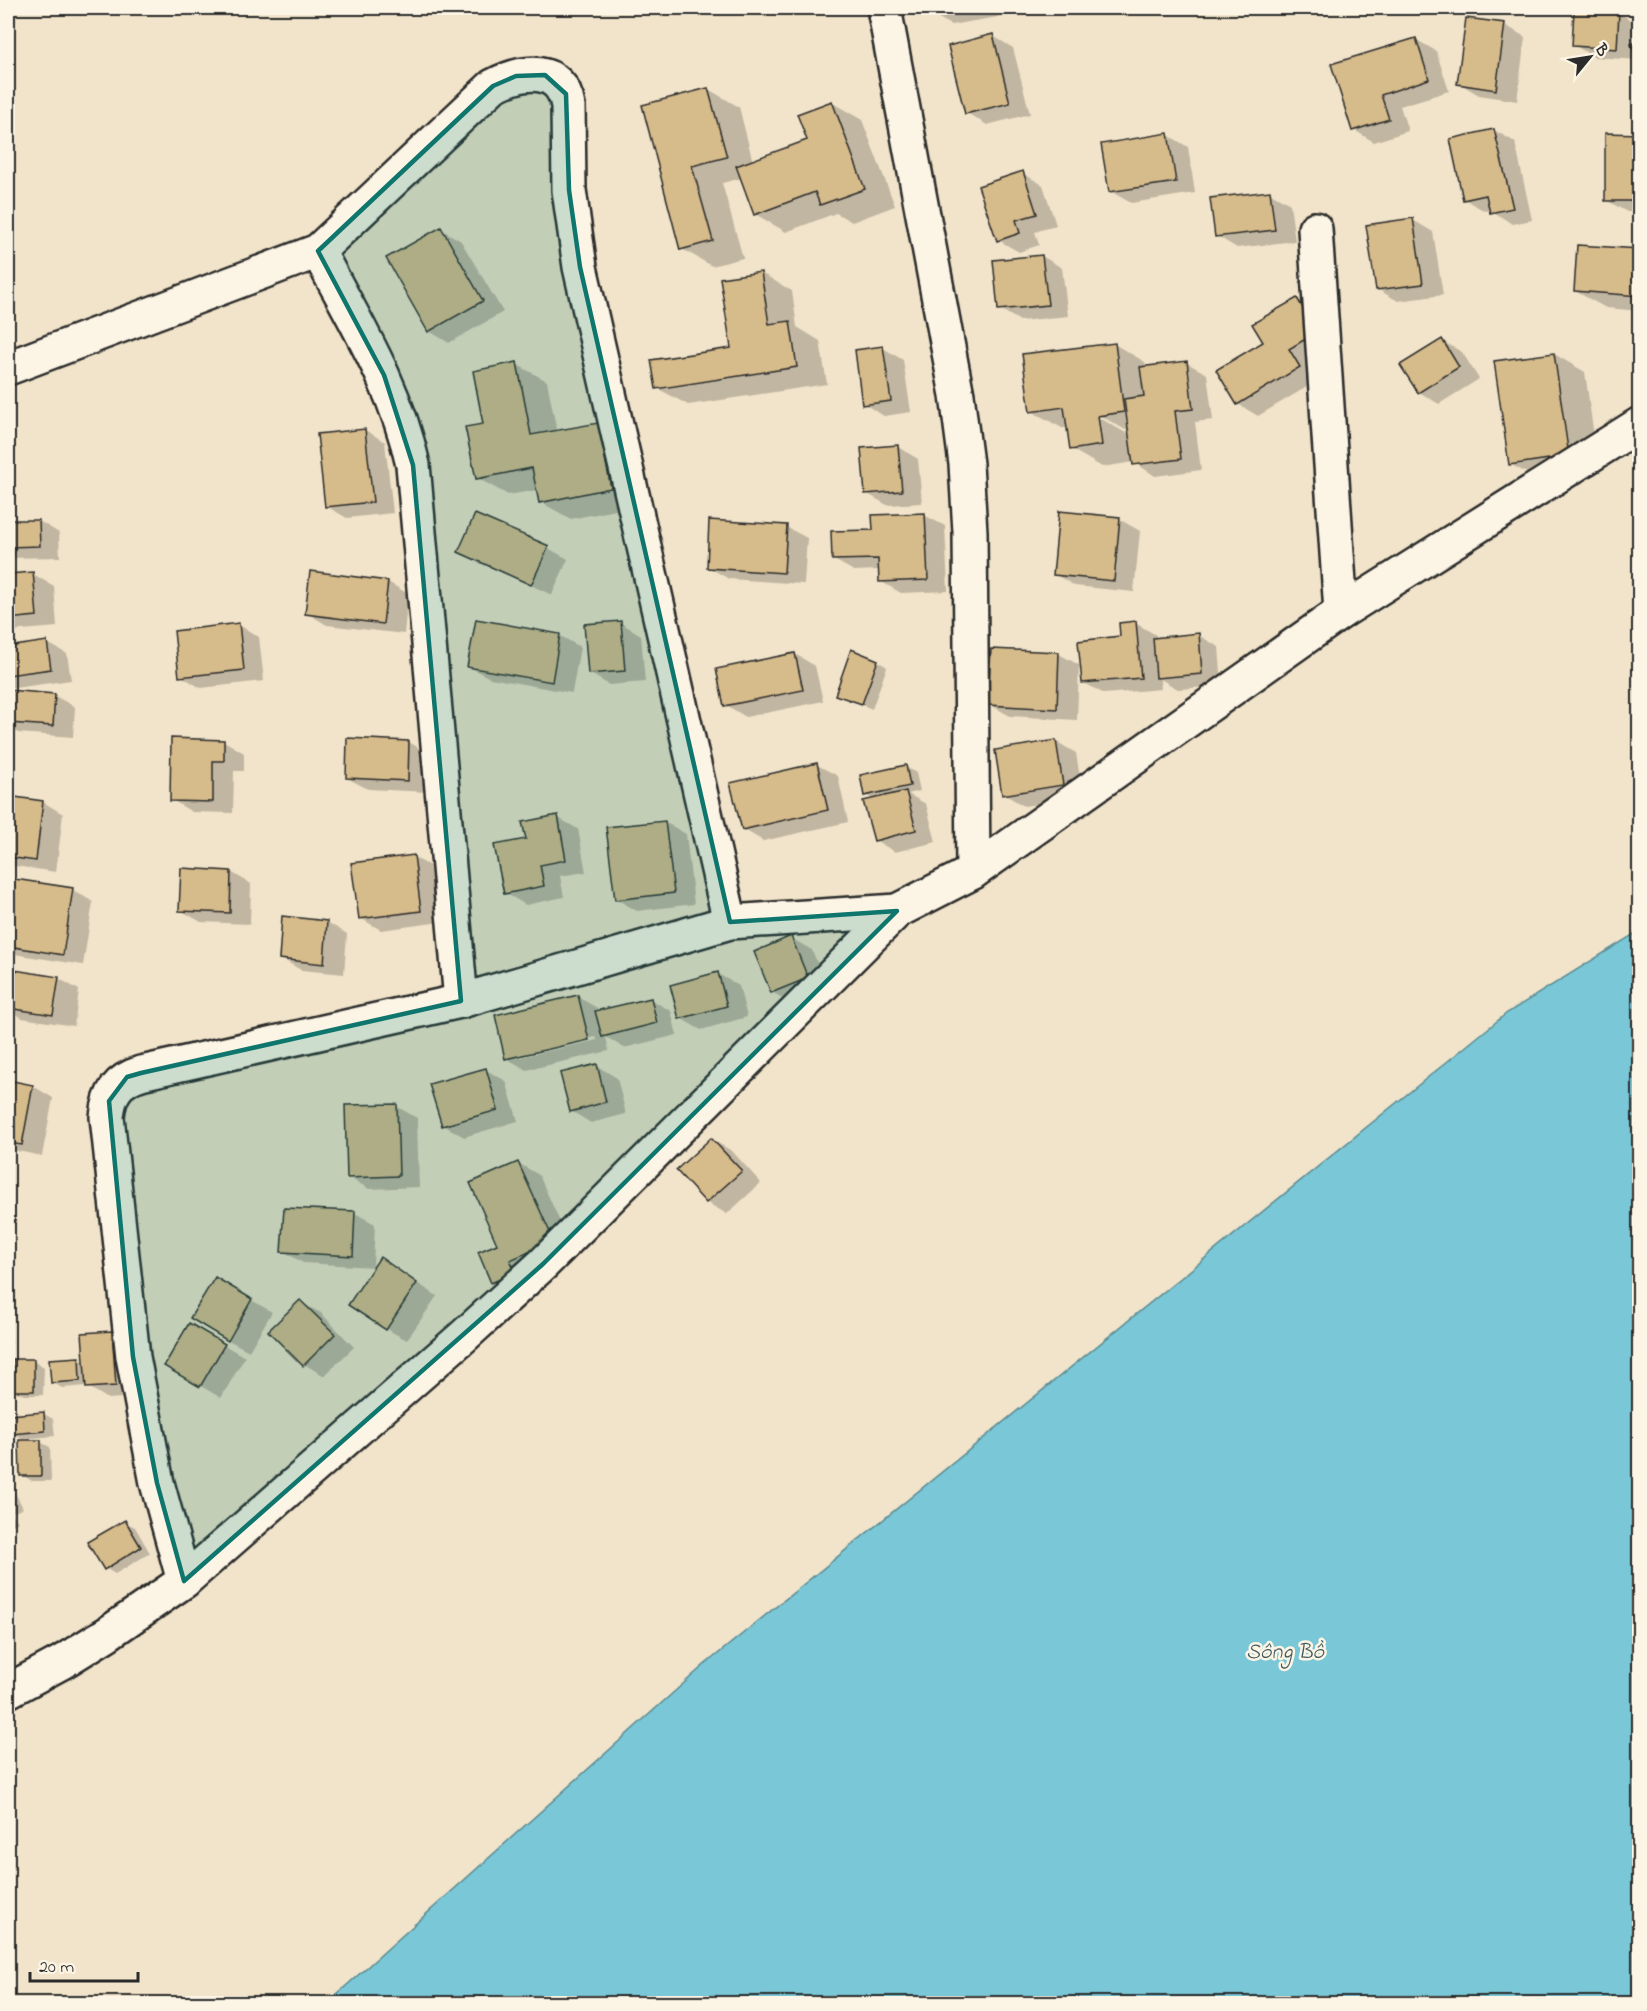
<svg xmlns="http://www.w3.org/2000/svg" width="1647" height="2011" font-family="'Indie Flower',sans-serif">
<rect width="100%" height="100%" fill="#f1e4ca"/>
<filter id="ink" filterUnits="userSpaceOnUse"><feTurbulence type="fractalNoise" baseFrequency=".0167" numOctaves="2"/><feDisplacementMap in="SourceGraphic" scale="12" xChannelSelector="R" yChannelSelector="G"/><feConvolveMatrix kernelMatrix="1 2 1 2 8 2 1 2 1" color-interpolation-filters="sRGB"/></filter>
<g filter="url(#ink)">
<polygon fill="#7ac8d7" stroke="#5a8992" stroke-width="1.5" points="1639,931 1639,2003 327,2003 703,1666 1507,1013"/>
<g fill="#0003" fill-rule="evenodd">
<polygon points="929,8 997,8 998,17 951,25 930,13"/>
<polygon points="1619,13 1639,25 1639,60 1594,57 1574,45"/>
<polygon points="1505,25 1525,37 1517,101 1479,95 1459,83"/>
<polygon points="993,36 1013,48 1030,114 987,125 967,113"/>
<polygon points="1415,39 1436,51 1449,91 1400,106 1408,131 1374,142 1354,130"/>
<polygon points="708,89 739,107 753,162 809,141 831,102 862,120 895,206 852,222 836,213 786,232 755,214 742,178 722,183 743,258 712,266 682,249 644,106"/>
<polygon points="1494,130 1515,142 1532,220 1512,224 1491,210 1485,211 1464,199"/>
<polygon points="1168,135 1188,147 1195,193 1131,203 1110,191"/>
<polygon points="1640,135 1640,212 1627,212 1606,200"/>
<polygon points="1022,173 1043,185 1056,225 1035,232 1039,245 1019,252 998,240"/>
<polygon points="1269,192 1290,204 1295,241 1237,248 1217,236"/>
<polygon points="1413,220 1433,232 1443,295 1398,301 1377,289"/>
<polygon points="441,229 461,241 503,312 449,343 429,331"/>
<polygon points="1640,251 1640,311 1606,308 1575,291"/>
<polygon points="1042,256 1062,268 1068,316 1020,321 1000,309"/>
<polygon points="761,273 792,291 797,327 820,341 827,384 688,405 657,388 733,349"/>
<polygon points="1297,299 1317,311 1320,379 1258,416 1238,404 1265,343"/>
<polygon points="1442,341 1462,352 1479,379 1439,404 1419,392"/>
<path d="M1114 344 1145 362 1146 367 1187 363 1207 374 1213 420 1195 422 1201 470 1155 476 1134 462 1102 467 1071 449 1069 428H1062L1031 411ZM1092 411 1131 433V436L1091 413Z"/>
<polygon points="883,348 903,360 911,412 884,416 864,404"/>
<polygon points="1554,354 1585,372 1599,473 1541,481 1510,464"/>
<polygon points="516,364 547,381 557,432 598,424 628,442 641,505 571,519 540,502 538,490 508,495 477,478 485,425"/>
<polygon points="365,430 385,442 393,513 347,518 326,506"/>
<polygon points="898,447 918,459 922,503 887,505 866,493"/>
<polygon points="924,515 945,526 948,591 901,593 880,581 880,570 854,571 834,560 874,531"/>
<polygon points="1119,519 1140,531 1134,592 1075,586 1054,574"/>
<polygon points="8,521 39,521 59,533 60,557 8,558"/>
<polygon points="786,527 807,538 804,584 729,579 708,567"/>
<polygon points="548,548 568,559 552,595 460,552"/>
<polygon points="33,574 54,586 57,627 10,631 8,630 8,576"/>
<polygon points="388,582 408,594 404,634 327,625 307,613"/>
<polygon points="621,623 641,635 645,682 609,685 589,673"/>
<polygon points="1135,623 1156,635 1156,639 1198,635 1219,647 1222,686 1178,689 1160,679 1161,689 1104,694 1083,682"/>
<polygon points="239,625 259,637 264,681 201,688 181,676"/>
<polygon points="559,635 580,647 572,693 490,678 469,667"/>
<polygon points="46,642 67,654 71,680 8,689 8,648"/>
<polygon points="795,654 815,666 823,701 746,717 726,705"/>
<polygon points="1059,654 1079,665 1077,720 1010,716 989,704"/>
<polygon points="878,661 887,667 872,709 837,694"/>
<polygon points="8,692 55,696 75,707 73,737 18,733 8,727"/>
<polygon points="349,740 409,742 429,754 428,792 368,789 347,778"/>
<polygon points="224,741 244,753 244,771 234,771 233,813 192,812 172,800"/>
<polygon points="1055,741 1076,753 1083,797 1024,806 1004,794"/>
<polygon points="817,765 838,776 848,822 763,841 743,829"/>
<polygon points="906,767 916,773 920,791 908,794 926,804 936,842 895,852 875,840 874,800 866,795"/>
<polygon points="8,798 43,802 63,814 56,872 8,865"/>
<polygon points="557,817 578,829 586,872 560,876 564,897 526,905 505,893 527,840"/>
<polygon points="665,822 686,834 694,904 637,911 616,899"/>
<polygon points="413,857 434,868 441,922 381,930 360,918"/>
<polygon points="231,872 251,884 250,924 201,922 180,910"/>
<polygon points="8,880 73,890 93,902 83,965 8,953"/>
<polygon points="284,918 327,922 347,934 344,974 301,970 280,958"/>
<polygon points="791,938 812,950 828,990 792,1004 772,992"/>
<polygon points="8,970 58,978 79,990 74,1026 22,1018 8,1010"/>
<polygon points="718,974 739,986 747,1017 701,1030 680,1018"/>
<path d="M578 997 599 1009V1012L650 999 671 1011 677 1035 624 1048 606 1037 609 1051 527 1070 506 1058ZM596 1037 597 1040 521 1057V1054Z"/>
<polygon points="597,1066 617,1078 626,1114 591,1123 571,1111"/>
<polygon points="486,1070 506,1081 518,1121 464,1137 443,1125"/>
<polygon points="8,1081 33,1086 53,1098 42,1156 8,1149"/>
<polygon points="396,1106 417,1118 419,1187 369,1189 348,1177"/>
<polygon points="712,1140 732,1151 761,1183 727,1214 706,1202"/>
<polygon points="518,1163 539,1175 574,1253 513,1294 493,1282"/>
<polygon points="355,1213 375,1224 373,1267 303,1263 283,1251"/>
<polygon points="381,1259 437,1296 407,1340 386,1329"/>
<polygon points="216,1279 272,1312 249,1351 228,1340"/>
<polygon points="300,1302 321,1313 354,1347 324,1376 304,1364"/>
<polygon points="189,1325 245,1357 221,1398 166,1365"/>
<polygon points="111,1333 132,1345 136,1397 108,1399 87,1386 62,1388 52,1382 78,1358 85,1362"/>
<polygon points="8,1336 12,1339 8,1371"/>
<polygon points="15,1360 34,1361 44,1367 43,1395 24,1395 14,1390"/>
<polygon points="44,1414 53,1419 55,1436 22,1439 13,1433"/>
<polygon points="40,1442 50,1447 51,1481 32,1481 22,1475"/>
<polygon points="8,1479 23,1508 13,1513 18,1522 8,1528"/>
<polygon points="125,1522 135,1527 150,1553 115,1574 105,1568"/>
</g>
<g fill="#d6bb8b" stroke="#2b2b2b" stroke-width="1.5">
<polygon points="928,8 966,8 929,14"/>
<polygon points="1574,9 1619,12 1617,49 1572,46"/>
<polygon points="1466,18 1505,23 1496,90 1457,84"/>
<polygon points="993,34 1010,103 965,114 948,46"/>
<polygon points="1416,38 1429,79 1381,95 1389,119 1352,131 1331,64"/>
<polygon points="1640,41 1640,65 1631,44"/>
<polygon points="708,88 727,157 692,166 713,241 680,250 642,105"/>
<polygon points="832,101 865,189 820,205 815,192 754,215 736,166 807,140 797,114"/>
<polygon points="1494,129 1513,208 1490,213 1486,195 1463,200 1450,139"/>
<polygon points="1168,133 1176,182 1109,192 1101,144"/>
<polygon points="1605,133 1640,134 1640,201 1605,201"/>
<polygon points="1023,171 1037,214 1016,220 1020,233 997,241 978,186"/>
<polygon points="1270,191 1275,230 1215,237 1210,198"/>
<polygon points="1413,218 1423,284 1376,290 1366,225"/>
<polygon points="441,227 483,301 428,332 386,258"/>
<polygon points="1577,245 1640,249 1640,296 1574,291"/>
<polygon points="1042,255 1048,305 998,310 993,260"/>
<polygon points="761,272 769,324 790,321 797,367 656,389 651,360 731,348 720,278"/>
<polygon points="1297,298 1317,332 1289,349 1300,367 1237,405 1216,370 1263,342 1252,324"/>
<polygon points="1442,339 1459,367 1418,393 1400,365"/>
<polygon points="1115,343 1124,412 1098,416 1102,445 1070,450 1064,407 1030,412 1022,354"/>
<polygon points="883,346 891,401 862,405 855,350"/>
<polygon points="1554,353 1569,456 1509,465 1494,361"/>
<polygon points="1187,361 1193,409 1175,411 1181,459 1133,465 1124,399 1144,396 1140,367"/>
<polygon points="517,362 531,435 598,423 611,488 539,503 532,468 476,479 465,427 483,424 473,371"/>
<polygon points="365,429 373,502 325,507 317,434"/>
<polygon points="898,445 902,491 865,494 861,448"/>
<polygon points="1059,511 1120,517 1114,581 1053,575"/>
<polygon points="925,513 928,580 879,582 878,559 832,560 831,531 873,530 872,515"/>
<polygon points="475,514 549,546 531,585 458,552"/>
<polygon points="8,520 39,520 40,546 8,547"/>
<polygon points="709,520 787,525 784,573 707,568"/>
<polygon points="310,571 388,581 383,624 305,614"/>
<polygon points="33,572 37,616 8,619 8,574"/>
<polygon points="476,619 560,634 552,682 467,667"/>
<polygon points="621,621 625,671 588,674 584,624"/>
<polygon points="1136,621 1141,678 1082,683 1078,641 1120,636 1119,623"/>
<polygon points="239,623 244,670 179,677 174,631"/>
<polygon points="1199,633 1202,674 1156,678 1153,638"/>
<polygon points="47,641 51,669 8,675 8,647"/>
<polygon points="851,649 878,660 862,704 835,695"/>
<polygon points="991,649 1059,652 1057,709 988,705"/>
<polygon points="795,653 803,690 724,706 716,669"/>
<polygon points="8,690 55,694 53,726 8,723"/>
<polygon points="171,738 224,740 224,761 213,761 213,802 170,801"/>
<polygon points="347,738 409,741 408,781 346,778"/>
<polygon points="1056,740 1063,785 1002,795 995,750"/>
<polygon points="817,763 828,810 742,830 730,783"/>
<polygon points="906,765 910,786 864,796 860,775"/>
<polygon points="906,791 916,830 874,841 863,801"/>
<polygon points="8,796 43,801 36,861 8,857"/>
<polygon points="558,815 566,860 540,865 544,886 504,894 494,845 526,839 522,822"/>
<polygon points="665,821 674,893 615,900 606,827"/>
<polygon points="414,855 421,911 359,919 351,863"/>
<polygon points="181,868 231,871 230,913 179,911"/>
<polygon points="8,878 73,888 63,955 8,946"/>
<polygon points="282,916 327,921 324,964 279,959"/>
<polygon points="791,936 808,978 771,993 754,952"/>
<polygon points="8,969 59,977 53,1015 8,1008"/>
<polygon points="718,972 727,1006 679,1019 670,985"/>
<polygon points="578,995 589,1040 505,1059 495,1015"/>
<polygon points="651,998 657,1023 602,1037 595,1011"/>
<polygon points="597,1064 606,1102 570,1112 560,1073"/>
<polygon points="486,1068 498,1110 442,1126 429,1084"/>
<polygon points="8,1080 33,1085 22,1145 8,1143"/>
<polygon points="397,1104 399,1176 347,1178 345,1105"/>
<polygon points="711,1138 742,1171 706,1203 676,1170"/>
<polygon points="518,1162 554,1241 510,1260 516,1272 491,1283 478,1252 497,1244 470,1183"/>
<polygon points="284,1208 355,1211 353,1256 281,1252"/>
<polygon points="380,1257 417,1283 386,1330 348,1305"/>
<polygon points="215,1277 252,1299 228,1341 190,1318"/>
<polygon points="300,1300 335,1334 303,1366 268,1331"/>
<polygon points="189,1323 225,1344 200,1387 164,1366"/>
<polygon points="112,1331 116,1386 86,1388 82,1333"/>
<polygon points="79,1357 80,1381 51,1383 49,1359"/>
<rect x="13" y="1359" width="21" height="32"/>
<polygon points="44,1412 45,1431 11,1434 9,1415"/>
<polygon points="19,1440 41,1440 41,1476 20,1476"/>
<polygon points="125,1520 141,1547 104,1570 87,1542"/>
</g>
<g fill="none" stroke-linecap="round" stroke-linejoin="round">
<defs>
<g id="minor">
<polyline points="884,8 957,395 966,464 970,532 973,872"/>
<polyline points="1315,229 1341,612"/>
<path d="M318 251C355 322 396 386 413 465L461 1001"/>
<path d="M8 368 318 251 493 86C523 70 561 65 568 106L569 190 580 267 730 922"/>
<path d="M184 1581 157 1483 133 1357 107 1117C109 1093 118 1080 141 1073L461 1001 730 922 897 911"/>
<polyline points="8,1691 62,1662 107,1634 184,1581 464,1336 543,1264 897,911 973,872 1341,612 1640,424"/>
</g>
</defs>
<use href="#minor" stroke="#2b2b2b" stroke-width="38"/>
<use href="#minor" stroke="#fcf5e5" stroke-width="33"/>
</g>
</g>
<path fill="#0f766e" fill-opacity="0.2" stroke="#0f766e" stroke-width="4.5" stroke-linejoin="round" d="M545 75 566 94 569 190 580 267 730 922 897 911 543 1264 184 1581 157 1483 133 1357 109 1101 127 1077 141 1073 461 1001 413 465 384 375 318 251 493 86 516 76Z"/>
<g text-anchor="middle" stroke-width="5" stroke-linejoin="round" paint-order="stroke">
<g font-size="22" font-style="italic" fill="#435a5f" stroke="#fcf5e5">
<text x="1285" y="1658">Sông Bồ</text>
</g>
</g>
<rect width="1647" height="2011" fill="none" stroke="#fcf5e5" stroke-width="30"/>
<rect x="15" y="15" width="1617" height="1981" fill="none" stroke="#2b2b2b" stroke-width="2" filter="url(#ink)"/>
<g transform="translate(1590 57) rotate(60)" stroke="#fcf5e5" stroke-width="4.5" paint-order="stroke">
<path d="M0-4.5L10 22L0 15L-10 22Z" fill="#2b2b2b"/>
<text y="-9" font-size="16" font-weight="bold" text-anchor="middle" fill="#2b2b2b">B</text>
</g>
<path d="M30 1972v9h108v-9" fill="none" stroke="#2b2b2b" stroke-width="3"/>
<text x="39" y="1972" font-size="18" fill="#2b2b2b" stroke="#fcf5e5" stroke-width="4.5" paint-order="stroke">20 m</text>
</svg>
